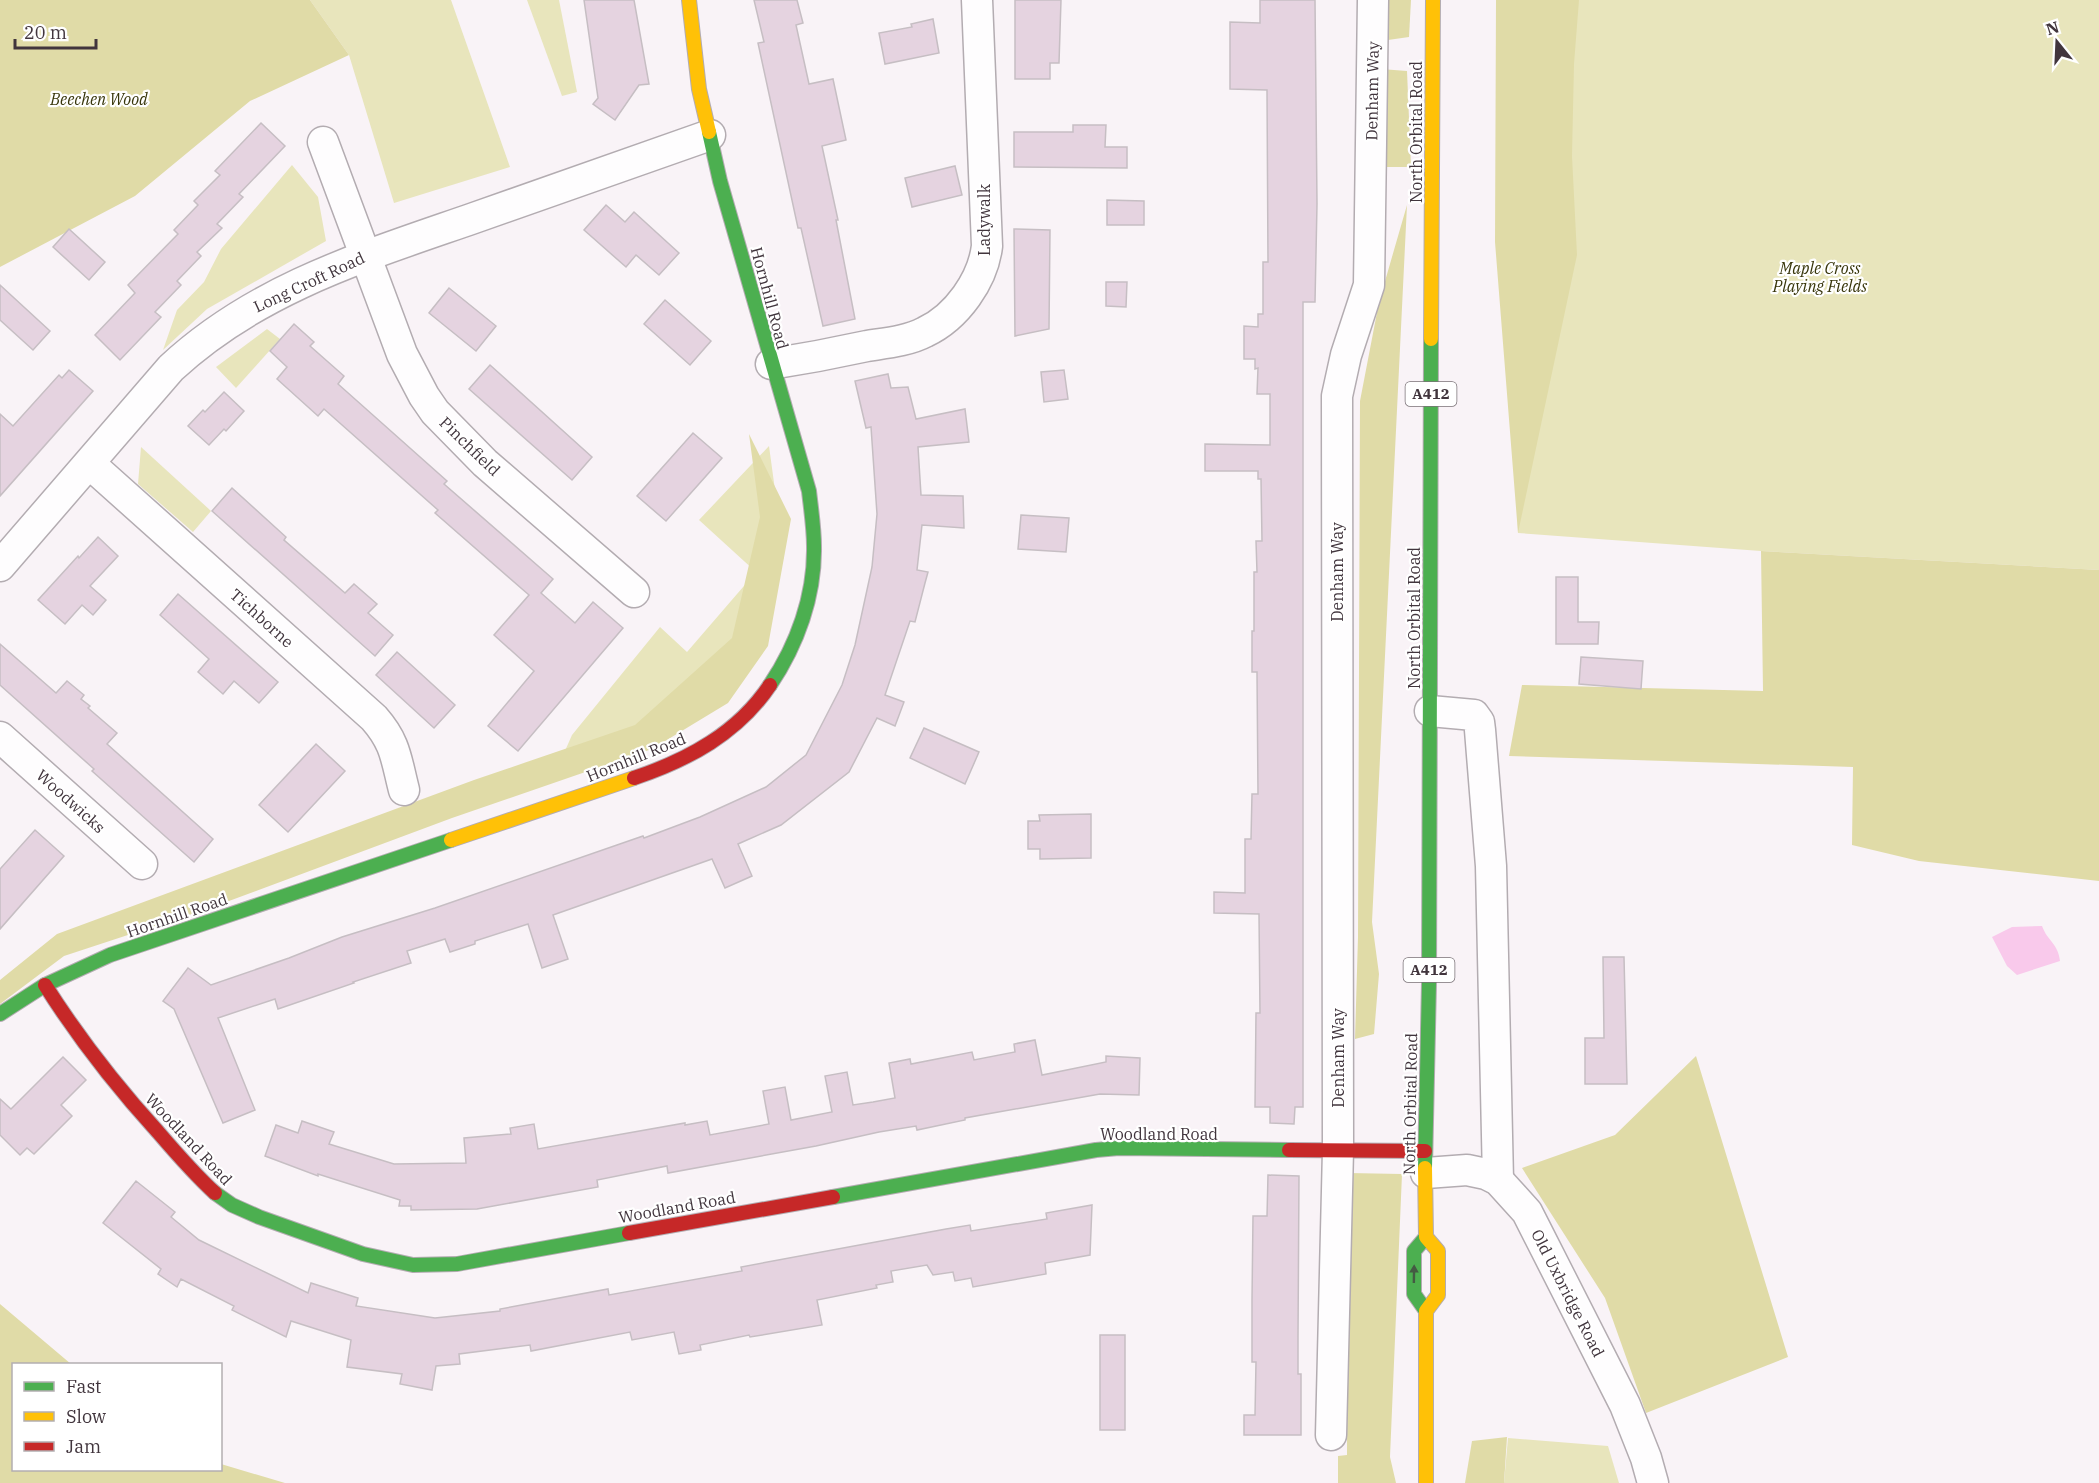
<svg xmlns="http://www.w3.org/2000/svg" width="2099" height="1483" font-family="'IBM Plex Serif',serif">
<rect width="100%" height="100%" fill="#f9f3f7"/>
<g fill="#e8e5bc">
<polygon points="310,0 451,0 510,167 394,203 349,55"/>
<polygon points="527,0 559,0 577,92 562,96"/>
<polygon points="1513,0 2099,0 2099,570 1761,551 1518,533 1512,249"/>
<polygon points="292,165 318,197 326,241 207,309 163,350 177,310 204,282 221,249"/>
<polygon points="267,329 280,339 236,388 216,367"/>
<polygon points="769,446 784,556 767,620 730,675 557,769 572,735 660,627 687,652 756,572 699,520"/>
<polygon points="141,447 211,511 193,532 138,484"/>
<polygon points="1508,1438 1608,1446 1619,1483 1504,1483"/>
</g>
<g fill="#e0dba7">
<polygon points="0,0 310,0 349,55 250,101 135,196 0,267"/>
<polygon points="1386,0 1411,0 1409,37 1388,40"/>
<polygon points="1496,0 1579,0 1574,64 1572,156 1577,255 1518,533 1495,242"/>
<polygon points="1381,69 1407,71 1411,167 1383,167"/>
<polygon points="1407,205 1372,922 1379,974 1374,1034 1355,1039 1358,937 1360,401 1379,302"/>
<polygon points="749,434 791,519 768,646 728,703 652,749 452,818 210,908 64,956 0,1004 0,980 57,934 474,780 635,725 732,638 760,517"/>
<polygon points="1761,551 2099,570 2099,881 1919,861 1852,845 1853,767 1509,756 1522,685 1763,691"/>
<polygon points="1696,1056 1788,1357 1646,1413 1605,1298 1522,1168 1615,1135"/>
<polygon points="1348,1173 1402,1174 1390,1457 1396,1483 1338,1483 1338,1456 1347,1455"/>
<polygon points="0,1304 71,1364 14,1364 14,1470 220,1470 221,1464 285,1483 0,1483"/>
<polygon points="1507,1437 1504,1483 1465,1483 1472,1441"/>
</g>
<path fill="#f9c9eb" d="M2042 926C2048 942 2058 943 2060 961L2017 975 2007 966 1992 937 2012 927Z"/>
<g fill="#e5d3e0" stroke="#c6bec3" stroke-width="1.5">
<polygon points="584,0 634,0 649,84 639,85 615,120 593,104 598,98"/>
<polygon points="754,0 797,0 803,23 796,25 809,84 833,79 846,140 822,146 838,220 836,220 855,319 823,326 801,228 798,228 758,43 764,42"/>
<polygon points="1015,0 1061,0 1059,63 1050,63 1050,79 1015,79"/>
<polygon points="1260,0 1315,0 1317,204 1315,302 1303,302 1303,1107 1295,1107 1294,1124 1270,1123 1270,1107 1255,1107 1256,1013 1260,1013 1259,914 1214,913 1214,892 1245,893 1245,839 1251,839 1252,794 1258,794 1257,672 1252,672 1252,631 1254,631 1254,572 1257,572 1256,541 1262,541 1261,479 1258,479 1258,471 1205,471 1205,444 1270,445 1270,394 1257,394 1258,368 1255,369 1255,359 1244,359 1244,326 1258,327 1258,314 1263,314 1263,262 1268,262 1267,90 1230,89 1230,22 1260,23"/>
<polygon points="933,19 939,53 885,64 879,33 912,27 911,24"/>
<polygon points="261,123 285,146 239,194 243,197 217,224 222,228 197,252 201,256 177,281 181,285 155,312 161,317 120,360 95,335 135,293 128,285 178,234 174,230 198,205 194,201 220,175 215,171"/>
<polygon points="1073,125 1106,125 1105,147 1127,147 1127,168 1014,167 1014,132 1073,132"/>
<polygon points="955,166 962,195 912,207 905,178"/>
<polygon points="1107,200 1144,201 1144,225 1107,225"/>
<polygon points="606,205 625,222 634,212 679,253 659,275 636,255 626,267 584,230"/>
<polygon points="69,229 105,262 89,280 53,247"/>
<polygon points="1014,229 1050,230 1049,329 1015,336"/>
<polygon points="1106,282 1127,282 1126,307 1106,306"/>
<polygon points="0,285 50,331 33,350 0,320"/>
<polygon points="449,288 496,326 476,351 429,313"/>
<polygon points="665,300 711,341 690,365 644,324"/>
<polygon points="294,324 314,342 310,346 344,376 338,384 447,481 444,484 553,579 541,593 575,623 593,602 623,628 518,751 488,726 534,671 494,635 529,595 435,513 438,510 324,409 318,416 277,379 287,367 270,351"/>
<polygon points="490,365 592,457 572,480 469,389"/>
<polygon points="69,370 93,391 0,496 0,414 13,426 59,375 62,378"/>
<polygon points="1064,370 1068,399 1044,402 1041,372"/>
<polygon points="888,374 891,388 908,387 916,419 965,409 969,442 918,447 921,495 963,496 964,528 922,525 917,570 928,572 925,583 915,622 910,621 885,695 904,702 895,726 877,718 849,772 781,825 738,844 752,876 725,888 712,859 553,915 568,959 542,968 528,924 475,941 475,944 450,952 445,939 407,951 411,963 353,982 354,983 278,1009 275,999 218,1018 255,1110 223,1123 174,1009 163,1001 188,968 211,985 289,958 342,937 435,908 643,836 644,838 700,817 766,787 806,755 842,685 855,645 872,567 877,514 871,427 866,428 855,381"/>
<polygon points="224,392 244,411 226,431 224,429 209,445 188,426 203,410 205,412"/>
<polygon points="693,433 722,458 666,521 637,496"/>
<polygon points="232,488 286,537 284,540 345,593 354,584 377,604 368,613 393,635 375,656 212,511"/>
<polygon points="1021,515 1069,518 1066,552 1018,549"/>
<polygon points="98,537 118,556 90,586 106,600 93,615 82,605 65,624 38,600 78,556 79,558"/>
<polygon points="1556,577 1578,577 1578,622 1599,622 1598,644 1556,644"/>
<polygon points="178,594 278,682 259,703 234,681 223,694 198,672 209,659 160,615"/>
<polygon points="0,644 56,693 67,681 84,695 81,699 90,706 88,708 117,733 107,744 213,839 194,862 92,771 94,769 0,685"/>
<polygon points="397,652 455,705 434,728 376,675"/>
<polygon points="1581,657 1643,661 1641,689 1579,684"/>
<polygon points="924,728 979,752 965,784 910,758"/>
<polygon points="316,744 345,771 288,832 259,805"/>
<polygon points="1091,814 1091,858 1040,859 1040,849 1028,849 1028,821 1040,821 1039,815"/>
<polygon points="35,830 64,856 0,929 0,869"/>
<polygon points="1603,957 1624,957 1627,1084 1585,1084 1585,1038 1604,1038"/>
<polygon points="1035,1040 1042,1075 1106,1062 1106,1056 1140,1058 1139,1095 1100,1094 965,1118 965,1120 917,1130 916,1126 879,1132 816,1146 668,1173 667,1166 597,1180 598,1187 477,1209 411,1210 411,1206 399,1206 400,1200 318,1174 318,1176 265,1156 276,1125 298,1133 302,1121 334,1132 329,1144 394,1164 466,1163 464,1138 511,1134 510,1128 534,1124 538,1149 685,1123 685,1125 707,1121 710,1135 769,1124 763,1091 785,1087 791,1120 832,1112 825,1076 847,1072 853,1105 873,1102 895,1098 889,1063 910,1059 911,1064 972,1052 974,1060 1015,1052 1014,1044"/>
<polygon points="63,1057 86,1080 61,1105 72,1116 34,1154 27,1148 20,1155 0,1135 0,1099 11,1109"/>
<polygon points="1268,1175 1299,1176 1298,1337 1298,1374 1301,1374 1301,1435 1244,1435 1244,1415 1255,1415 1256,1362 1252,1362 1252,1300 1253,1216 1267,1216"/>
<polygon points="136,1181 175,1212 171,1217 199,1240 308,1293 311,1283 358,1298 356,1306 435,1318 500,1311 500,1309 608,1289 609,1295 742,1271 741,1267 946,1229 970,1225 971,1231 1047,1219 1046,1213 1092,1205 1090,1255 1045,1263 1046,1274 973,1287 971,1278 955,1281 953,1272 933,1275 927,1265 891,1271 893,1282 876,1285 877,1288 817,1300 822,1325 750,1337 749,1335 700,1345 701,1350 679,1354 674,1332 632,1340 630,1332 531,1351 530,1345 459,1354 460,1364 436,1366 432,1390 400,1384 402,1374 347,1367 351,1340 291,1321 286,1337 232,1310 234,1306 181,1279 177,1287 158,1274 161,1269 103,1223"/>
<rect x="1100" y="1335" width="25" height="95"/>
</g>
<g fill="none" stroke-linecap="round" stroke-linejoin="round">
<defs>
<g id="street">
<polyline points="323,142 402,354 424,396 435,412 485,463 634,592"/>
<path d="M771 364C803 359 835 353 867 346 886 343 908 341 925 332 957 317 983 280 987 246L977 0"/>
<path d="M90 464 374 718C396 743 396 759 404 790"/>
<path d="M0 566 171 368C257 288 365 256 474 218 552 191 631 163 710 135"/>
<polyline points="1430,711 1474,715 1479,722 1480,730 1491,866 1498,1180"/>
<polyline points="0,737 142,864"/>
<polyline points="1426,1173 1467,1170 1486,1174 1498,1180 1527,1212 1625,1405 1646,1458 1653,1483"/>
<polyline points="1331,1435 1338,1150 1337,396 1346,355 1369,285 1373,0"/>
</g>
<g id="fast">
<path d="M709 132 720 181 809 491C811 509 814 528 814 546 815 596 797 645 770 685"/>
<polyline points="0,1014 45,985 110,955 451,840"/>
<polyline points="1425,1168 1429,983 1431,339"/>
<polyline points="215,1193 232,1205 259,1217 363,1254 413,1265 457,1264 629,1233"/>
<polyline points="833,1197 1096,1150 1119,1148 1289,1150"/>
<polyline points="1426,1237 1414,1251 1414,1294 1426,1311"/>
</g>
<g id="slow">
<polyline points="689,0 699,89 709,132"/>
<polyline points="1431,339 1433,0"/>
<polyline points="451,840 634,778"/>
<polyline points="1425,1168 1426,1237 1438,1251 1438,1295 1426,1311 1426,1483"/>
</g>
<g id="jam">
<path d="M634 778C688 760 738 733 770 685"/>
<path d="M45 985C78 1037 116 1086 158 1132 176 1153 194 1174 215 1193"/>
<polyline points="1289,1150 1425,1151"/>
<polyline points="629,1233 833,1197"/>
</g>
</defs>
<use href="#street" stroke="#b3acb1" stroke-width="33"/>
<use href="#fast" stroke="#b3acb1" stroke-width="16"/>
<use href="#slow" stroke="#b3acb1" stroke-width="16"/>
<use href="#jam" stroke="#b3acb1" stroke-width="16"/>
<use href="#street" stroke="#fefdfe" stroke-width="30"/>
<use href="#fast" stroke="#4caf50" stroke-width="14"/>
<use href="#slow" stroke="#ffc107" stroke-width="14"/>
<use href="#jam" stroke="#c62828" stroke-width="14"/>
</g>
<defs><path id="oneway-solid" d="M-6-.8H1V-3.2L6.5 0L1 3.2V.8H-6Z" transform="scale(1.5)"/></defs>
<use fill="#445a43" href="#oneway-solid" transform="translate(1414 1274) rotate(-89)"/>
<g text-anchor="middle" stroke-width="4.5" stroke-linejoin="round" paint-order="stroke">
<g fill="#fff" stroke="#7a7277" stroke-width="1.5">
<rect x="1405.5" y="382" width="51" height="24" rx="4.5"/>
<rect x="1403.5" y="958" width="51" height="24" rx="4.5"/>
</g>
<g font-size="15" font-weight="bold" fill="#41353d">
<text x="1431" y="399">A412</text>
<text x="1429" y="975">A412</text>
</g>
<g font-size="16" fill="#41353d" stroke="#fff">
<text transform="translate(1372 91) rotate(-89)" y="6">Denham Way</text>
<text transform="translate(1416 132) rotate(-90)" y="6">North Orbital Road</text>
<text transform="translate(984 220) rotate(-90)" y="6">Ladywalk</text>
<text transform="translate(309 282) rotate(-25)" y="6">Long Croft Road</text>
<text transform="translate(770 298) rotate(75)" y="6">Hornhill Road</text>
<text transform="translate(470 446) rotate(44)" y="6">Pinchfield</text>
<text transform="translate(1337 572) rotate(-90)" y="6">Denham Way</text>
<text transform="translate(262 618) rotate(42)" y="6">Tichborne</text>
<text transform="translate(1414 618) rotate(-90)" y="6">North Orbital Road</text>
<text transform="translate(636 757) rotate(-22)" y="6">Hornhill Road</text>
<text transform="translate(71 801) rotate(42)" y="6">Woodwicks</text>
<text transform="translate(177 915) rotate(-19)" y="6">Hornhill Road</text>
<text transform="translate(1338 1058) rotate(-90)" y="6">Denham Way</text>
<text transform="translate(1410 1104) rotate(-89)" y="6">North Orbital Road</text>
<text x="1159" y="1140">Woodland Road</text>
<text transform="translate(189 1139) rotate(47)" y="6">Woodland Road</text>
<text transform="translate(677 1207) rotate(-10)" y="6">Woodland Road</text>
<text transform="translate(1568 1293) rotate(63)" y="6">Old Uxbridge Road</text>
</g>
<g font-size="16" font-style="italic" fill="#38360b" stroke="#fff">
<text x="99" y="105">Beechen Wood</text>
<text x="1820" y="274">Maple Cross<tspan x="1820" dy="18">Playing Fields</tspan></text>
</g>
</g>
<rect x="12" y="1363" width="210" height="108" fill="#ffffff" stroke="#b3aeb1" stroke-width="1.5"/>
<rect x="24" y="1382" width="30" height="9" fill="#4caf50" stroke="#b3aeb1" stroke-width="1.5"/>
<text x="66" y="1393" font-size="18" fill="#41353d">Fast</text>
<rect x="24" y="1412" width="30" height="9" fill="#ffc107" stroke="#b3aeb1" stroke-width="1.5"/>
<text x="66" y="1423" font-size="18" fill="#41353d">Slow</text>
<rect x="24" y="1442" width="30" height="9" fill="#c62828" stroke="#b3aeb1" stroke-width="1.5"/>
<text x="66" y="1453" font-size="18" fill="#41353d">Jam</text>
<g transform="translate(2057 42) rotate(342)" stroke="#ffffff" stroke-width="4.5" paint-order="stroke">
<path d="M0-4.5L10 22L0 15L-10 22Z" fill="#41353d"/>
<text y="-9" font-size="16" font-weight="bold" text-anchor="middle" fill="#41353d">N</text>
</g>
<path d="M15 39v9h81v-9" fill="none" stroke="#41353d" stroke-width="3"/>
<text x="24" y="39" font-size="18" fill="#41353d" stroke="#ffffff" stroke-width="4.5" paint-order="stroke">20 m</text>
</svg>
